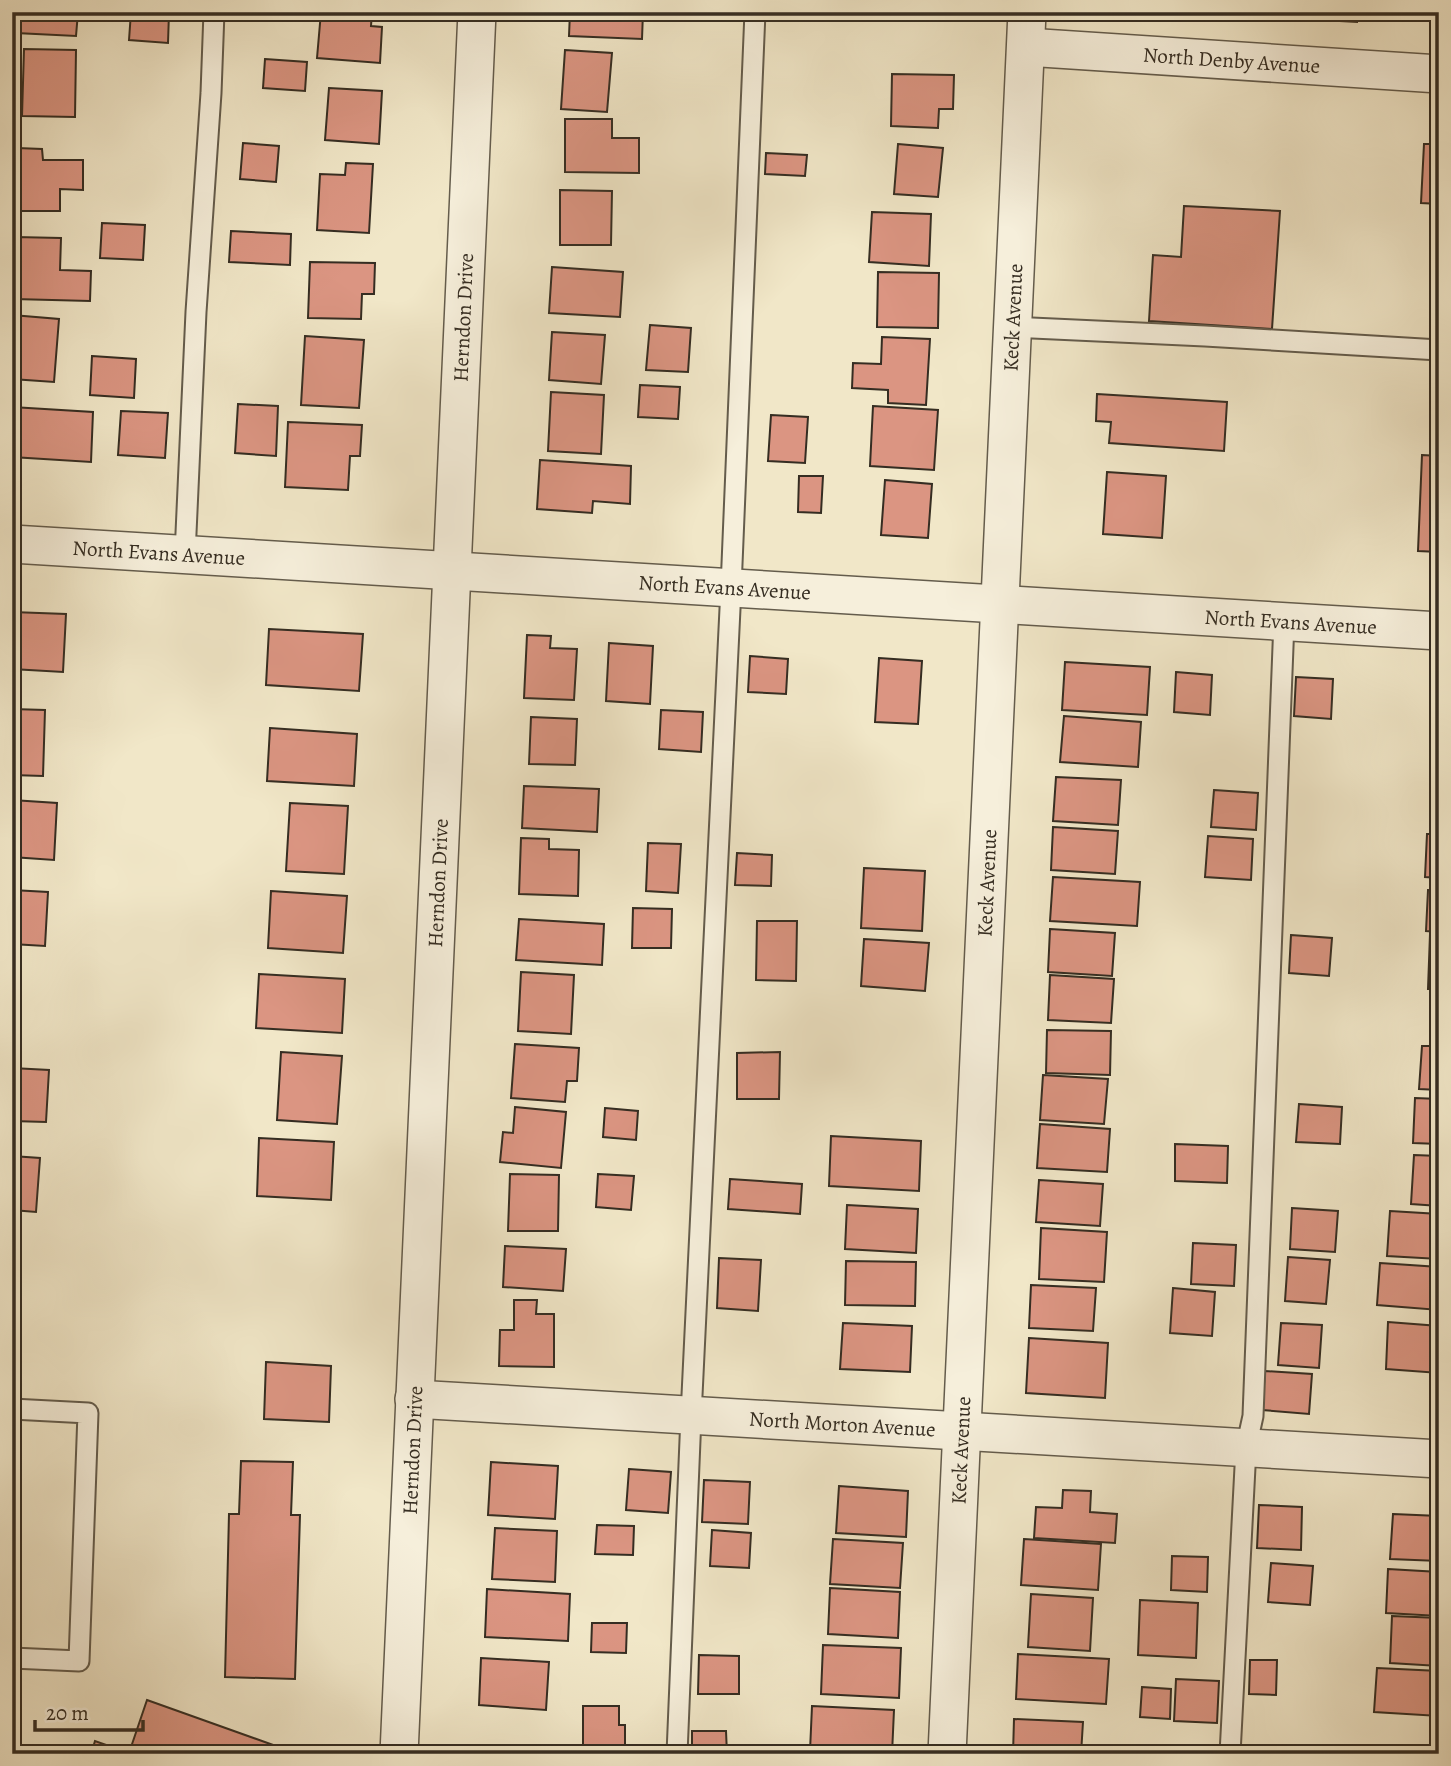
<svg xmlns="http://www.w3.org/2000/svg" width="1451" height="1766" font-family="Alegreya,serif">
<rect width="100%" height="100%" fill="#f1e7c8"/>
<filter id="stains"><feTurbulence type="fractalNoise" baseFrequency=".00286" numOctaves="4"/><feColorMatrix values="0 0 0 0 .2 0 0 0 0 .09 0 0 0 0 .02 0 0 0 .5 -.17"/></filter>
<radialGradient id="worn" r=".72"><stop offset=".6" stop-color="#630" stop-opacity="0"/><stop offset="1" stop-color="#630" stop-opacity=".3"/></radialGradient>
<g fill="#db9582" stroke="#352d22" stroke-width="2">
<polygon points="18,12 78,12 76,36 16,33"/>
<polygon points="131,12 169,13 168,43 129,40"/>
<polygon points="321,12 372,12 371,26 382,27 380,63 317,58"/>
<polygon points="570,12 643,12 642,39 569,36"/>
<polygon points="1261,12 1295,12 1295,18 1260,16"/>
<polygon points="1322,12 1357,12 1357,22 1322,20"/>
<polygon points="24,49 76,50 75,117 22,116"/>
<polygon points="565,50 612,53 607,112 561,109"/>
<polygon points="265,59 307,62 305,91 263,88"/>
<polygon points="892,74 954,75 953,109 939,109 938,128 891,126"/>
<polygon points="329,88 382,91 379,144 325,140"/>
<polygon points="565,119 612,119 612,138 639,138 639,173 565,172"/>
<polygon points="243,143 279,146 276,182 240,179"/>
<polygon points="898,144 943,148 938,197 894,194"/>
<polygon points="1424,144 1439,144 1439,204 1421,203"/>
<polygon points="17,148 42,149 43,160 83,160 83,190 60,189 60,211 16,211"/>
<polygon points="766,153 807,155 805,176 765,174"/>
<polygon points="346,163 373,164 369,233 317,230 320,174 345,175"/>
<polygon points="560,190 612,191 611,245 560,245"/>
<polygon points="1184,206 1280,211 1272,329 1149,321 1153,255 1181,257"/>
<polygon points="872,212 931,214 929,266 869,262"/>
<polygon points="102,223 145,225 143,260 100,258"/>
<polygon points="231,231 291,234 290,265 229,262"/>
<polygon points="15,237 61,238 60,270 91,271 90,301 14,299"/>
<polygon points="310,262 375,263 374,294 362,294 361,319 308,318"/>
<polygon points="552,267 623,272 620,317 549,313"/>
<polygon points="878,272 939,273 938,328 877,327"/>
<polygon points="12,315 59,319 54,382 12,379"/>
<polygon points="650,325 691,328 688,372 646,370"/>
<polygon points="552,332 605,335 601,384 549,380"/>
<polygon points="305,336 364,340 359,408 301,405"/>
<polygon points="882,337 930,339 926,405 888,403 888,390 852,388 853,363 881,364"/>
<polygon points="92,356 136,359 134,398 90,395"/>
<polygon points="640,385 680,387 678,419 638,417"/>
<polygon points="551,392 604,395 601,454 548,451"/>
<polygon points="1097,394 1227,402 1224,451 1109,443 1111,422 1096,421"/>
<polygon points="238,404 278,406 276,456 235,453"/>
<polygon points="873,406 938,410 934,470 870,466"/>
<polygon points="12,407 93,412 91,462 12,457"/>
<polygon points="121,411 168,413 165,458 118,455"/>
<polygon points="771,415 808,417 805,463 768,461"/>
<polygon points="288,422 362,425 360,456 350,456 348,490 285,487"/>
<polygon points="1422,455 1439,456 1439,552 1418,551"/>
<polygon points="540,460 631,466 630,504 593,501 592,513 537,509"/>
<polygon points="1107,472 1166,476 1162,538 1103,534"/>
<polygon points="799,476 823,476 821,513 798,512"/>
<polygon points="885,480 932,484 928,538 881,535"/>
<polygon points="12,612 66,614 63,672 12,669"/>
<polygon points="269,629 363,634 359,691 266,685"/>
<polygon points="527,635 551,636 550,648 577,649 574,700 524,698"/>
<polygon points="609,643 653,646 650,704 606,701"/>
<polygon points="750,656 788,659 786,694 748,692"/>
<polygon points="879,658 922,661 918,724 875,722"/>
<polygon points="1065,662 1150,667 1147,715 1062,710"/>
<polygon points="1176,672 1212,675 1210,715 1174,712"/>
<polygon points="1296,677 1333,679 1331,719 1294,716"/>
<polygon points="12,709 45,710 43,776 12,775"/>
<polygon points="661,710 703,712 701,752 659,749"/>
<polygon points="1064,716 1141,722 1138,767 1060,762"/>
<polygon points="531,717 577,719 575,765 529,764"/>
<polygon points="270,728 357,734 354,786 267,781"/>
<polygon points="1056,777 1121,780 1118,825 1053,821"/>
<polygon points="524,786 599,789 597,832 522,828"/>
<polygon points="1435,789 1439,789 1439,831 1433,830"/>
<polygon points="1214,790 1258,793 1256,830 1211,827"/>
<polygon points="12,800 57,803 54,860 12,857"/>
<polygon points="290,803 348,806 344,874 286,871"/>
<polygon points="1053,827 1118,831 1115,874 1051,870"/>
<polygon points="1427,834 1439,834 1439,878 1425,877"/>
<polygon points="1208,836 1253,839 1251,880 1205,877"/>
<polygon points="521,838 549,839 549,849 579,850 578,896 519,894"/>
<polygon points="648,843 681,844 678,893 646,891"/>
<polygon points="737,853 772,855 771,886 735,885"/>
<polygon points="864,868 925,871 922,931 861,928"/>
<polygon points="1053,877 1140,882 1137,926 1050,921"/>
<polygon points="12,890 48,892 45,946 12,944"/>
<polygon points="1428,890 1439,891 1439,932 1426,931"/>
<polygon points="271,891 347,896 343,953 268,948"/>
<polygon points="633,908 672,909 671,948 632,948"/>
<polygon points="519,919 604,924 602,965 516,960"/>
<polygon points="757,921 797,921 796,981 756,980"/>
<polygon points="1050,929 1115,933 1112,976 1048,972"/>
<polygon points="1430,934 1439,934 1439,989 1428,989"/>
<polygon points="1291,935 1332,938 1329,976 1289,973"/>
<polygon points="864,939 929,943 925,991 861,986"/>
<polygon points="12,972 17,972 16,1040 12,1040"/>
<polygon points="521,972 574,975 571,1034 518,1031"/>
<polygon points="259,974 345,979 342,1033 256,1028"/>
<polygon points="1050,975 1114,979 1111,1023 1048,1020"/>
<polygon points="1047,1030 1111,1031 1110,1075 1046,1073"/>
<polygon points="515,1044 579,1048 577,1081 567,1081 565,1102 511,1098"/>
<polygon points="1422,1046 1439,1046 1439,1090 1419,1089"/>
<polygon points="281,1052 342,1056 337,1124 277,1120"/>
<polygon points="780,1052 779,1099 737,1099 737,1053"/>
<polygon points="12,1068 49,1070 46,1122 12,1121"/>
<polygon points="1043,1075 1108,1079 1104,1124 1040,1120"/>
<polygon points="1415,1098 1439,1099 1439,1144 1413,1143"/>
<polygon points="1299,1104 1342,1107 1340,1144 1296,1142"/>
<polygon points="515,1107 566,1112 561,1168 500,1162 503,1132 513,1133"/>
<polygon points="605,1108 638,1111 636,1140 603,1137"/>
<polygon points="1040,1124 1110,1129 1107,1172 1037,1168"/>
<polygon points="831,1136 921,1141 919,1191 829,1186"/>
<polygon points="259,1138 334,1142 331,1200 257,1196"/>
<polygon points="1175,1144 1228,1146 1227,1183 1175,1181"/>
<polygon points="1414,1155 1439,1156 1439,1206 1411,1204"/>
<polygon points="12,1156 40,1158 36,1212 12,1210"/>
<polygon points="510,1174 559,1175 558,1231 508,1231"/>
<polygon points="598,1174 634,1176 631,1210 596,1207"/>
<polygon points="730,1179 802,1184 800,1214 728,1209"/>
<polygon points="1039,1180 1103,1184 1100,1226 1036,1222"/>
<polygon points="847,1205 918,1209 916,1253 845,1249"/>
<polygon points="1292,1208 1338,1211 1335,1252 1290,1249"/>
<polygon points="1390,1211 1439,1214 1439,1259 1387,1256"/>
<polygon points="1041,1228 1107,1232 1104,1282 1039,1279"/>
<polygon points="1193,1243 1236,1245 1234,1286 1191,1284"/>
<polygon points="505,1246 566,1249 563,1291 503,1287"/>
<polygon points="1288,1257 1330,1260 1326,1304 1285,1301"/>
<polygon points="719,1258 761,1260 758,1311 717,1308"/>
<polygon points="846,1261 916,1262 915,1306 845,1305"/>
<polygon points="1380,1263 1439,1267 1439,1310 1377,1305"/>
<polygon points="1031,1285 1096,1288 1093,1331 1029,1328"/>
<polygon points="1173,1288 1215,1292 1212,1336 1170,1333"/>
<polygon points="514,1300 537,1300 536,1314 554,1314 554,1367 499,1366 500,1330 514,1330"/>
<polygon points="1388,1322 1439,1326 1439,1373 1386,1369"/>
<polygon points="843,1323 912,1326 910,1372 840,1369"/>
<polygon points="1281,1323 1322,1325 1319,1368 1278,1365"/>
<polygon points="1029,1338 1108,1343 1105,1398 1026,1393"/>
<polygon points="266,1362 331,1366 329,1422 264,1419"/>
<polygon points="1265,1371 1312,1374 1309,1414 1262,1410"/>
<polygon points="241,1461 293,1462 291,1515 300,1515 295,1679 225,1677 229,1514 239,1514"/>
<polygon points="491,1462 558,1466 555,1519 488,1515"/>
<polygon points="629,1469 671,1472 668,1513 626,1510"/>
<polygon points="704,1480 750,1482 748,1524 702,1522"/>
<polygon points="839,1486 908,1491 906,1537 836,1533"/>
<polygon points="1063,1490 1091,1491 1090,1512 1117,1514 1115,1543 1034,1538 1036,1507 1062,1508"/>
<polygon points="1259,1505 1302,1507 1301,1550 1257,1548"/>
<polygon points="1393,1514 1439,1516 1439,1561 1390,1559"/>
<polygon points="597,1525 634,1526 633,1555 595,1554"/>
<polygon points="495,1528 557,1531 555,1582 492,1579"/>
<polygon points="712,1530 751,1533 749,1568 710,1566"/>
<polygon points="833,1539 903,1543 900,1588 830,1584"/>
<polygon points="1024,1539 1101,1544 1098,1590 1021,1585"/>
<polygon points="1172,1556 1208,1557 1207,1592 1171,1590"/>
<polygon points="1271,1563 1313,1566 1310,1605 1268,1602"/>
<polygon points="1388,1569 1439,1572 1439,1616 1386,1613"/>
<polygon points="830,1588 900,1592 898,1638 828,1634"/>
<polygon points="487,1589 570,1594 568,1641 485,1637"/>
<polygon points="1031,1594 1093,1598 1090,1651 1028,1647"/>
<polygon points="1140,1600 1198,1603 1196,1658 1138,1655"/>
<polygon points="1392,1616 1439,1618 1439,1666 1390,1663"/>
<polygon points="592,1623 627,1623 626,1653 591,1652"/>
<polygon points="823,1645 901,1648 899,1698 821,1694"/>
<polygon points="1018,1654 1109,1659 1106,1704 1016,1699"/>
<polygon points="699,1655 739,1656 739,1694 698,1694"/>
<polygon points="481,1658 549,1662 546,1710 479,1705"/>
<polygon points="1250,1660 1277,1660 1276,1695 1249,1694"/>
<polygon points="1377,1668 1439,1671 1439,1716 1374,1712"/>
<polygon points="1176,1679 1219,1681 1217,1723 1174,1721"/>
<polygon points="1142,1687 1171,1689 1170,1719 1140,1717"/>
<polygon points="147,1700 293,1752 292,1754 91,1754 95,1741 129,1753"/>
<polygon points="583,1706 619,1706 619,1725 625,1725 625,1754 583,1754"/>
<polygon points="812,1706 894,1710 892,1754 810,1751"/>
<polygon points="1014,1719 1083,1722 1081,1754 1013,1754"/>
<polygon points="692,1731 726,1731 727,1754 692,1754"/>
</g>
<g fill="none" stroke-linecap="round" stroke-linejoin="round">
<defs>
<g id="lane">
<polyline points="1013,327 1205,336 1439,350"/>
<polyline points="185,555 196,312 211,93 214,12"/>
<polyline points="12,1409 88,1413 79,1661 12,1658"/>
<polyline points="677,1754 691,1416 731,588 755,12"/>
<polyline points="1230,1754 1246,1448 1253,1416 1284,621"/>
</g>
<g id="street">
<path id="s1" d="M1026 47 1439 74"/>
<path id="s2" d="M12 544 1439 631"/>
<path id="s3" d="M414 1399 1439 1459"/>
<path id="s4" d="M399 1754 477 12"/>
<path id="s5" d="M947 1754 1027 12"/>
</g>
</defs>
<use href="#lane" stroke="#645c4c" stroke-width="23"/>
<use href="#street" stroke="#645c4c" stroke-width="40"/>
<use href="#lane" stroke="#f6efdb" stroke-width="19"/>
<use href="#street" stroke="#f6efdb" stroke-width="37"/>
</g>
<g text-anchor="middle" stroke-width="7" stroke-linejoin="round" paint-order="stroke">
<g font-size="21" fill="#352d22" stroke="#f6efdb">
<text dy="7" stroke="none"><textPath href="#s1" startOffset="206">North Denby Avenue</textPath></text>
<text dy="7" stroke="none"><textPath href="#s4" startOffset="1438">Herndon Drive</textPath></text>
<text dy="7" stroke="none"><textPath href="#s5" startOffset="1438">Keck Avenue</textPath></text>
<text dy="7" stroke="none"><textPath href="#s2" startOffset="147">North Evans Avenue</textPath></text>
<text dy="7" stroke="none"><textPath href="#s2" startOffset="714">North Evans Avenue</textPath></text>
<text dy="7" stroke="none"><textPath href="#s2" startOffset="1281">North Evans Avenue</textPath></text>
<text dy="7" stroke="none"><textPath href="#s4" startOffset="872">Herndon Drive</textPath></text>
<text dy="7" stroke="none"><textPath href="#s5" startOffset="872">Keck Avenue</textPath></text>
<text dy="7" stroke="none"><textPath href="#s3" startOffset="429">North Morton Avenue</textPath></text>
<text dy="7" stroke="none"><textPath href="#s4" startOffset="304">Herndon Drive</textPath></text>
<text dy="7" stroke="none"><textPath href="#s5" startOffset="304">Keck Avenue</textPath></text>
</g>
</g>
<rect width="1451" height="1766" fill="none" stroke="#f1e7c8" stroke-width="42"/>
<rect x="14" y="14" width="1423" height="1738" fill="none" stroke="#352d22" stroke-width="3.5"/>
<rect x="21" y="21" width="1409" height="1724" fill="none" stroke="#352d22" stroke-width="2"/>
<path d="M35 1720v10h108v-10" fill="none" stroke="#352d22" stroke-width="3.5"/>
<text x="46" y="1720" font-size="21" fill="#352d22" stroke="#f6efdb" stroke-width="5" paint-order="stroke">20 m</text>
<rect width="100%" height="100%" filter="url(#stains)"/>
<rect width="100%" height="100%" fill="url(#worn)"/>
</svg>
